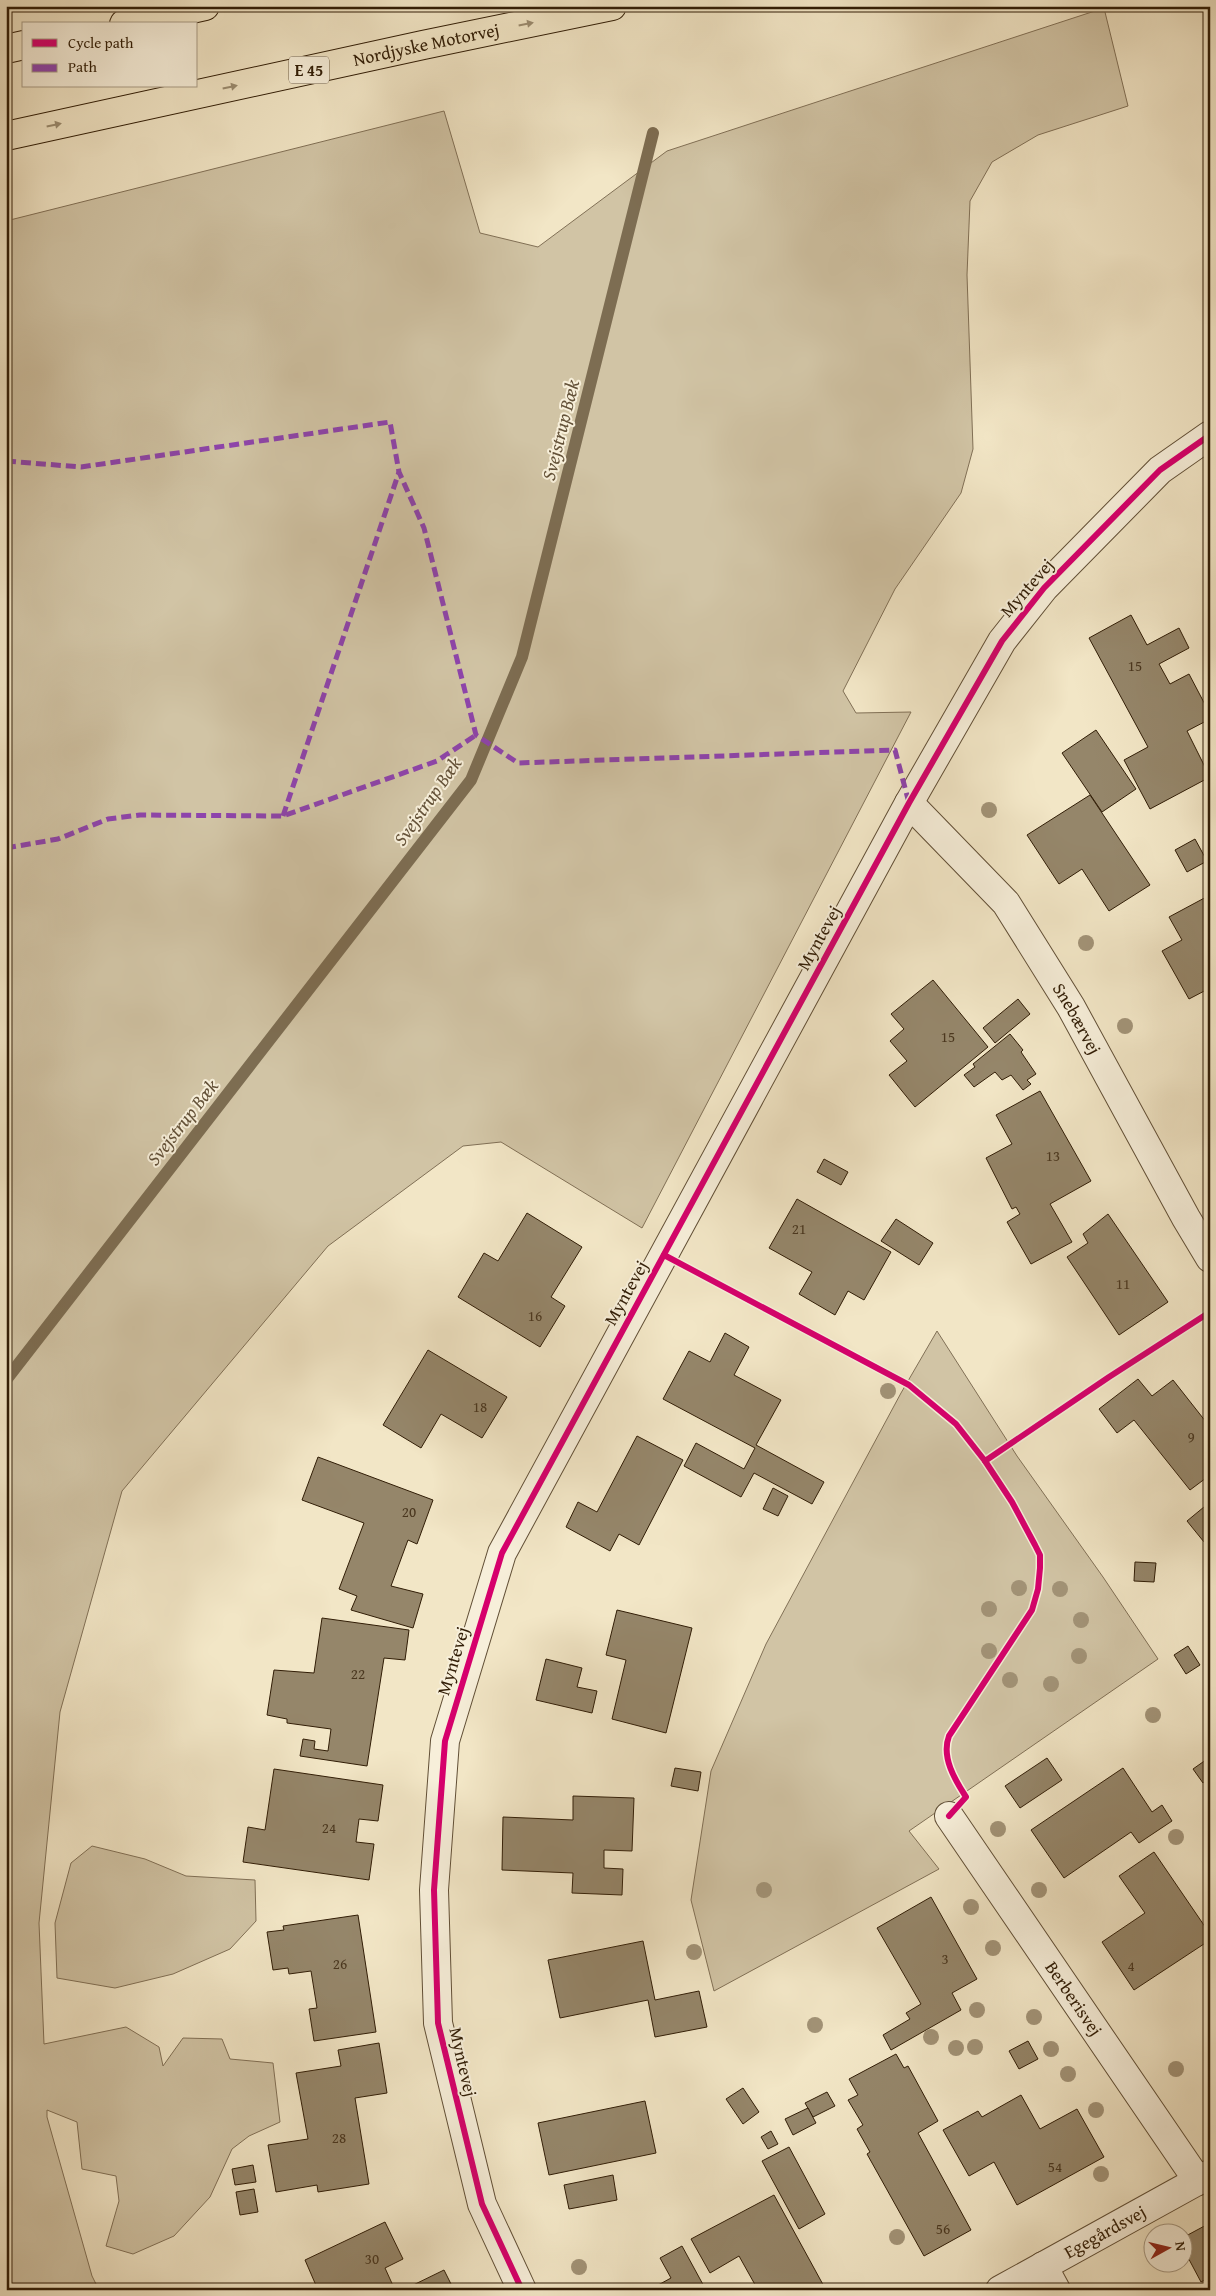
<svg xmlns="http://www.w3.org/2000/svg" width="1216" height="2296" font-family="'Gentium Book Plus',serif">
<rect width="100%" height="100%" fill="#f2e6c6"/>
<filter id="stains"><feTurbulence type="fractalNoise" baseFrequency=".004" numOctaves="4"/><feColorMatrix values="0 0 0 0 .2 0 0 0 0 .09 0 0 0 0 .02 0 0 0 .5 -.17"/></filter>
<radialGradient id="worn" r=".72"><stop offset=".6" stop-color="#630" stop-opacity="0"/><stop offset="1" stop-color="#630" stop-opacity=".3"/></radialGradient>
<g fill="#d1c4a5" stroke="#817056">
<polygon points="1104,8 1128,106 1038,135 992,162 970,201 967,275 973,449 961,493 895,589 843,691 856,713 911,712 642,1228 501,1142 463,1146 328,1246 122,1491 60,1712 39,1923 44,2044 126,2027 159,2047 163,2066 183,2038 222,2039 230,2059 273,2063 280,2122 249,2136 232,2149 210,2197 174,2236 133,2254 106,2246 119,2201 116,2176 82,2169 77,2122 47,2110 47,2117 92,2276 99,2290 6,2290 6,221 444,111 480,233 538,247 667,151"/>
<polygon points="937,1331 1017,1456 1103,1577 1158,1659 909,1831 939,1869 714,1991 691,1900 711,1771 766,1644 901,1393"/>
<polygon points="92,1846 145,1859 186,1876 255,1880 256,1921 230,1949 173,1974 115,1988 57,1978 55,1923 71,1863"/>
</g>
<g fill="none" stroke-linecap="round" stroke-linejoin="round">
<polyline stroke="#7d6d52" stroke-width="12" points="6,1380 471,780 522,657 653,133"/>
</g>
<g fill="#95866a" stroke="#311d06">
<polygon points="1131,615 1147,645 1179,628 1189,648 1159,664 1170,684 1189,674 1210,714 1210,719 1187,731 1210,777 1150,809 1124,760 1148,747 1089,638"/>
<polygon points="1096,730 1136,789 1102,812 1062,753"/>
<polygon points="1090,795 1150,885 1109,911 1082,869 1059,884 1027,835"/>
<polygon points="1195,839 1207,861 1187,872 1175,850"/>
<polygon points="1210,895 1210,988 1189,999 1162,951 1182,940 1169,917"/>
<polygon points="933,980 988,1047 915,1107 889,1075 907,1061 890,1041 904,1029 891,1014"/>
<polygon points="1018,999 1030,1014 995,1043 983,1028"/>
<polygon points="1010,1034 1023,1050 1021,1052 1036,1074 1027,1080 1031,1084 1023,1090 1011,1075 1002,1080 995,1072 974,1087 964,1075 975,1067 973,1064"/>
<polygon points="1040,1091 1091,1181 1050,1204 1072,1242 1031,1264 1007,1222 1020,1214 1016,1207 1012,1209 986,1158 1012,1144 996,1115"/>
<polygon points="824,1159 848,1172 841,1185 817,1172"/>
<polygon points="797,1199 891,1252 864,1300 848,1291 835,1315 799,1294 812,1272 769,1248"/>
<polygon points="527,1213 582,1247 551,1297 565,1306 540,1347 458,1297 484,1253 498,1261"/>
<polygon points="1108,1214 1168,1302 1119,1335 1067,1257 1088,1243 1083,1234"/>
<polygon points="896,1219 933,1243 919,1265 881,1241"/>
<polygon points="725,1333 749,1347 734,1375 781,1400 756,1445 824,1482 812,1504 754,1473 741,1497 684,1466 696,1443 744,1469 755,1448 663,1399 689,1351 710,1362"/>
<polygon points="428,1350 507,1397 482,1438 441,1414 421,1448 383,1425"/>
<polygon points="1138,1379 1152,1396 1173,1380 1210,1427 1210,1475 1190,1490 1134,1420 1117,1433 1099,1409"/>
<polygon points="637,1436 683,1460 639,1545 619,1534 610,1551 566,1527 578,1502 597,1512"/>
<polygon points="318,1457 433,1500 417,1544 408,1540 391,1586 423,1594 413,1628 351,1610 357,1596 339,1589 364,1523 302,1500"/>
<polygon points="773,1488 788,1496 778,1516 763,1509"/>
<polygon points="1210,1502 1210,1537 1204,1542 1187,1521"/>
<polygon points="1135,1562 1156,1563 1154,1582 1134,1581"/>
<polygon points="617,1610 692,1628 666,1733 612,1719 626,1660 606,1655"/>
<polygon points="322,1618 409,1630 405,1660 384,1658 367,1766 300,1756 303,1739 315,1741 314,1749 328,1751 331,1729 287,1723 287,1719 267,1715 274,1670 314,1673"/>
<polygon points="1188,1646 1200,1665 1186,1674 1174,1655"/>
<polygon points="546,1659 582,1668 577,1687 597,1691 592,1713 536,1700"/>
<polygon points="1210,1757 1210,1778 1203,1783 1193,1769"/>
<polygon points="1047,1758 1062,1780 1020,1808 1005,1786"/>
<polygon points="675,1768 701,1772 698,1791 671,1786"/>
<polygon points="1123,1768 1152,1812 1162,1805 1172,1821 1139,1843 1131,1832 1064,1878 1031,1830"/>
<polygon points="274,1769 383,1785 378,1821 359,1819 356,1842 374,1844 369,1880 243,1862 248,1827 265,1830"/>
<polygon points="573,1796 634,1798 632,1851 604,1850 604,1868 623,1869 622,1895 572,1893 573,1873 502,1870 503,1817 573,1820"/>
<polygon points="1154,1852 1210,1934 1210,1940 1134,1990 1102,1942 1145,1913 1119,1876"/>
<polygon points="931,1897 977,1979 952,1993 961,2010 891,2050 883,2035 910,2019 906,2013 921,2004 877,1928"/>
<polygon points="358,1915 376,2032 314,2041 309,2009 317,2008 311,1971 289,1974 288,1968 273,1970 267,1932 284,1930 283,1926"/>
<polygon points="643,1941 655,2000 699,1991 707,2027 655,2037 648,2000 560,2018 548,1960"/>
<polygon points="1028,2041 1038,2059 1019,2069 1009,2051"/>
<polygon points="379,2043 387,2093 355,2098 369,2184 318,2192 317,2185 276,2192 268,2145 308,2139 296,2073 341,2066 338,2050"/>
<polygon points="896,2054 904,2068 908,2066 938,2121 918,2133 971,2230 924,2256 867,2154 870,2152 857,2129 863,2125 848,2100 858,2095 849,2079"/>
<polygon points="743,2088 759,2112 743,2124 726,2099"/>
<polygon points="827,2092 835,2106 813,2117 805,2103"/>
<polygon points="1021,2095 1040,2129 1077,2109 1104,2157 1017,2205 994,2162 969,2176 943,2130 978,2111 982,2117"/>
<polygon points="645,2101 656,2153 549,2175 538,2123"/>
<polygon points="808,2108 816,2123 793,2135 785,2119"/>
<polygon points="771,2131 778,2144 768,2149 761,2137"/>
<polygon points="789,2147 825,2214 799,2229 762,2161"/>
<polygon points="253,2165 256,2182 235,2185 232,2169"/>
<polygon points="613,2175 617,2200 569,2209 564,2185"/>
<polygon points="254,2189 258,2212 240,2215 236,2192"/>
<polygon points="774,2195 826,2290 758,2290 739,2256 710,2273 691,2239"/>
<polygon points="385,2222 403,2259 385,2268 395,2290 318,2290 305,2260"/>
<polygon points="1210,2223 1210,2277 1201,2282 1184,2250 1184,2237"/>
<polygon points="682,2246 706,2290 649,2290 671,2278 660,2258"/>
<polygon points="444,2270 454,2290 403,2290"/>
</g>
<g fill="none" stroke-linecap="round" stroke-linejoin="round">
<defs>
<g id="minor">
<path id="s1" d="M909 803 1006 903 1071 1007 1186 1218 1210 1258"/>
<path id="s2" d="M949 1816 1198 2181"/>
<polyline points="1043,2266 1056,2290"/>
<polyline points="522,2290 482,2204 438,2023 434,1890 445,1741 502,1553 909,803 1002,641 1044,588 1160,470 1210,435"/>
<path id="s3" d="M1000 2290 1210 2174"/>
</g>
<g id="motorway">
<polyline points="124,24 205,6"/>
<polyline points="6,49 24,45"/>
<path id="s4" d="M6 136 423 45 612 6"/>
</g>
</defs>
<use href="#minor" stroke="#614f36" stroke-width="30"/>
<use href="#motorway" stroke="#311d06" stroke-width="30"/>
<use href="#minor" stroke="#f7efda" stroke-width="28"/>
<use href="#motorway" stroke="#f2e6c6" stroke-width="28"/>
<g stroke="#8e44ad" stroke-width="5" stroke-dasharray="10 5" stroke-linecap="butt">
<polyline points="6,461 81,467 390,422 399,472 424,528 476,735 518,763 895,750 909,803"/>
<polyline points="283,816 399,472"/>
<polyline points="6,848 58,839 108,819 140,815 283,816 437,761 476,735"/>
</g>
<defs>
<g id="cycleway">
<path d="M664 1255 909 1385 956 1424 985 1461 1012 1502 1035 1545 1040 1555V1568L1038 1589 1032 1610 949 1736C941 1757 955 1780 966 1797L949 1816"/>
<polyline points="985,1461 1109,1377 1210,1312"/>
<polyline points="522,2290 482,2204 438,2023 434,1890 445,1741 502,1553 909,803 1002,641 1044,588 1160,470 1210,435"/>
</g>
</defs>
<use href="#cycleway" stroke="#f7efda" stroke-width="9"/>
<use href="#cycleway" stroke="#d6006c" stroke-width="6"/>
</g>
<g fill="#a29377">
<circle cx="989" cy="810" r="8"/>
<circle cx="1086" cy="943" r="8"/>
<circle cx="1125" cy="1026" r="8"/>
<circle cx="888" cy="1391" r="8"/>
<circle cx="1019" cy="1588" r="8"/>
<circle cx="1060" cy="1589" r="8"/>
<circle cx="989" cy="1609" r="8"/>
<circle cx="1081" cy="1620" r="8"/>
<circle cx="989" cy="1651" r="8"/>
<circle cx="1079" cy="1656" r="8"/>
<circle cx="1010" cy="1680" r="8"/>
<circle cx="1051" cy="1684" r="8"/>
<circle cx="1153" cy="1715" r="8"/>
<circle cx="998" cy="1829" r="8"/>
<circle cx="1176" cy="1837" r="8"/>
<circle cx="764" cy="1890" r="8"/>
<circle cx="1039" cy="1890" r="8"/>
<circle cx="971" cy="1907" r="8"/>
<circle cx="993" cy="1948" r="8"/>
<circle cx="694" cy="1952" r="8"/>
<circle cx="977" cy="2010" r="8"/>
<circle cx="1034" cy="2017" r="8"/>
<circle cx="815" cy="2025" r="8"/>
<circle cx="931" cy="2037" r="8"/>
<circle cx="975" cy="2047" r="8"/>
<circle cx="956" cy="2048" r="8"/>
<circle cx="1051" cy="2049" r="8"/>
<circle cx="1176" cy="2069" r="8"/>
<circle cx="1068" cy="2074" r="8"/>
<circle cx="1096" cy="2110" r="8"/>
<circle cx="1101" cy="2174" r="8"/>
<circle cx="897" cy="2237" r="8"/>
<circle cx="579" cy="2267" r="8"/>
</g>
<defs><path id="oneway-solid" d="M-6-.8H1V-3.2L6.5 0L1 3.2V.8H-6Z" transform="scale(1.25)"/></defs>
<g fill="#9b8c70">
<use href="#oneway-solid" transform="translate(526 24) rotate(-11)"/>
<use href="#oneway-solid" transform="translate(230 87) rotate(-12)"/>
<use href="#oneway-solid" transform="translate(54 125) rotate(-12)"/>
</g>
<g text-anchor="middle" stroke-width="4" stroke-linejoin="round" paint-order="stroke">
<g font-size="15" fill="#4a371f">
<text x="1135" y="671">15</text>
<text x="948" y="1042">15</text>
<text x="1053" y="1161">13</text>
<text x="799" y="1234">21</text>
<text x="1123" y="1289">11</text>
<text x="535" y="1321">16</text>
<text x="480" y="1412">18</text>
<text x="1191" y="1442">9</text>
<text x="409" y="1517">20</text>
<text x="358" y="1679">22</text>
<text x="329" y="1833">24</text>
<text x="945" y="1964">3</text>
<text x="340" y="1969">26</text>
<text x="1131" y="1971">4</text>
<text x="339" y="2143">28</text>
<text x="1055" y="2172">54</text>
<text x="943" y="2234">56</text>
<text x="372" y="2264">30</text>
</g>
<rect fill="#f7efda" stroke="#6c5c46" stroke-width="1" x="289" y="56.5" width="40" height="27" rx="4"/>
<g font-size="16" font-weight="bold" fill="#311d06">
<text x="309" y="76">E 45</text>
</g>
<g font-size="18" fill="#311d06" stroke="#f7efda">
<text dy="6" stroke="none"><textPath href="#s4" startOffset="430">Nordjyske Motorvej</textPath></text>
<text transform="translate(1027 588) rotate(-49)" y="6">Myntevej</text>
<text transform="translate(819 938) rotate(-61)" y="6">Myntevej</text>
<text dy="6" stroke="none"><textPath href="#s1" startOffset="275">Snebærvej</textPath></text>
<text transform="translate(626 1293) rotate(-61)" y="6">Myntevej</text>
<text transform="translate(453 1661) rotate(-73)" y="6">Myntevej</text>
<text dy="6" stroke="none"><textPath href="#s2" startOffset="221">Berberisvej</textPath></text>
<text transform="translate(463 2062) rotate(77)" y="6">Myntevej</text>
<text dy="6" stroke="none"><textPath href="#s3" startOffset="120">Egegårdsvej</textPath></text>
</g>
<g font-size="19" font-style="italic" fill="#645239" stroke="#f7efda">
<text transform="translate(560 430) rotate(-76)" y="7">Svejstrup Bæk</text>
<text transform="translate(427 801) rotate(-55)" y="7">Svejstrup Bæk</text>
<text transform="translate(182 1122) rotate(-52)" y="7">Svejstrup Bæk</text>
</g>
</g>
<rect width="1216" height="2296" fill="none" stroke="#f2e6c6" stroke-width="25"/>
<rect x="8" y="8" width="1201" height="2281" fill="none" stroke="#311d06" stroke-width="2.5"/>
<rect x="12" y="12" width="1191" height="2271" fill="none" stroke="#311d06"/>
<rect x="22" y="22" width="175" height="65" fill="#f7efda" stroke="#a89b85"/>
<rect x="32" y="39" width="25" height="8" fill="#d6006c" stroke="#a89b85"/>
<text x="68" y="48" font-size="15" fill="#311d06">Cycle path</text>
<rect x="32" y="64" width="25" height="8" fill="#8e44ad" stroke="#a89b85"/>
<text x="68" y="72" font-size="15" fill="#311d06">Path</text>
<g transform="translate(1168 2248) rotate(82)"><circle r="24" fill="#f7efda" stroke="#a89b85"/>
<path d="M0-4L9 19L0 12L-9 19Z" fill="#8f2418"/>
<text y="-8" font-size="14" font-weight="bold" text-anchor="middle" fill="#311d06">N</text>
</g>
<rect width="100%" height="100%" filter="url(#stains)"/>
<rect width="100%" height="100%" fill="url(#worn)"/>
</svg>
